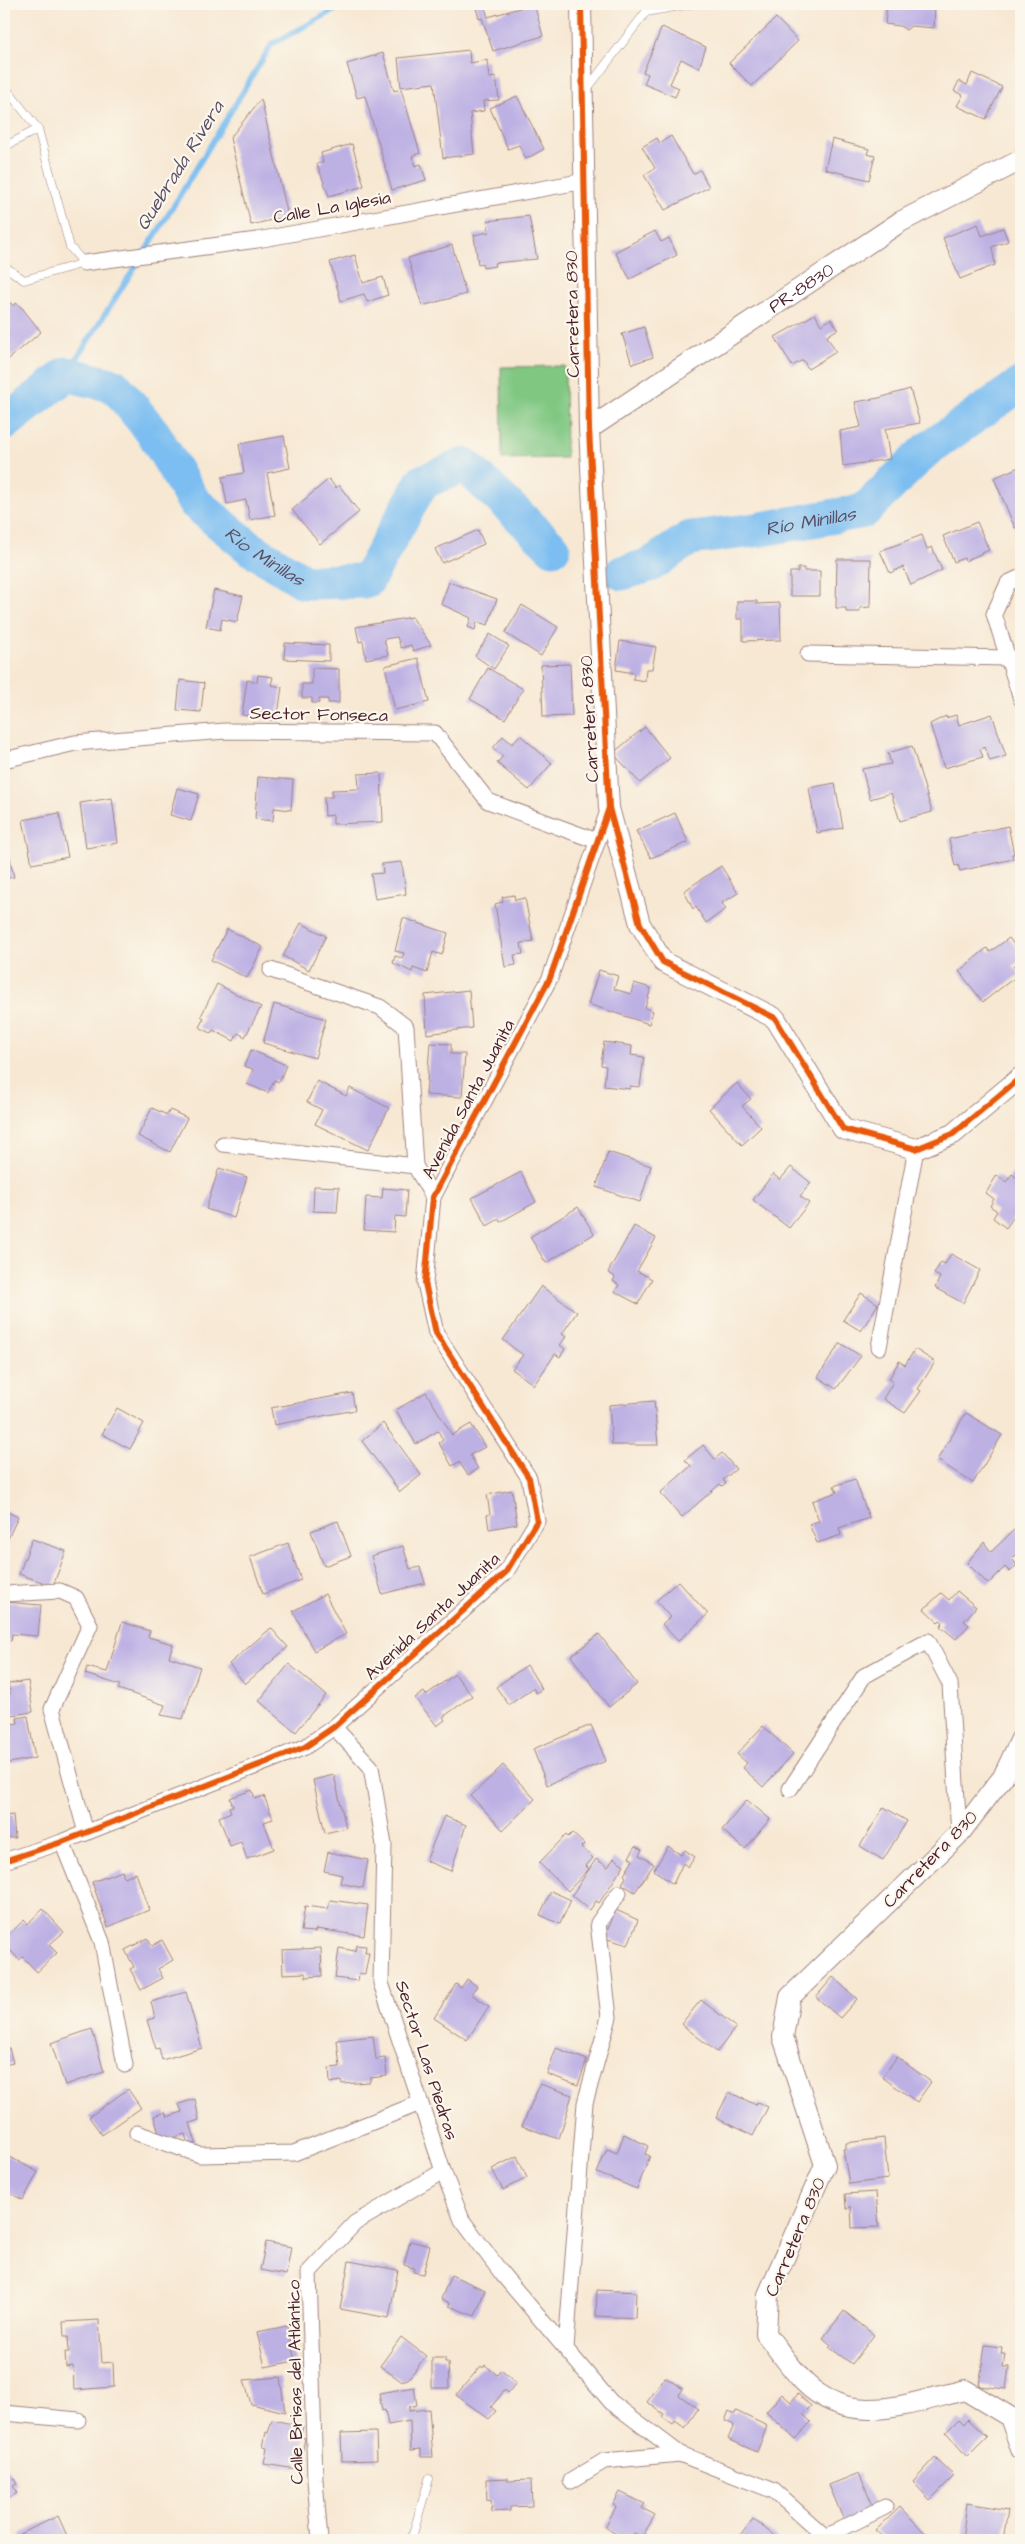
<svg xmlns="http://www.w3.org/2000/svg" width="1025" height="2544" font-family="'Architects Daughter',sans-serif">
<rect width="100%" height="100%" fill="#fbf7ec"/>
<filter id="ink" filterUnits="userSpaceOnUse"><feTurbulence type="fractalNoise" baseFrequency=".02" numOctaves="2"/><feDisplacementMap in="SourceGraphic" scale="10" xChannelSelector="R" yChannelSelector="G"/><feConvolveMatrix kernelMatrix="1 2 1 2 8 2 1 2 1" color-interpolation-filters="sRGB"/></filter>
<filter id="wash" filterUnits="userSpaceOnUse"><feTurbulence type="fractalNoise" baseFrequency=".0096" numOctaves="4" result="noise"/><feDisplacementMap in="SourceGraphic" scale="20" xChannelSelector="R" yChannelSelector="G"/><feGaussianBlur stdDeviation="1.12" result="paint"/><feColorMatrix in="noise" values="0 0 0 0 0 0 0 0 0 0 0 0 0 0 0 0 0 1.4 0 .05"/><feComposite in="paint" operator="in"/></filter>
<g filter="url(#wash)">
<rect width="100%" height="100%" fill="#f7e8d3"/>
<polygon fill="#80c782" stroke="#657356" points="565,366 566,458 502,459 501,367"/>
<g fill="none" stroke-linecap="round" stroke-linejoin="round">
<polyline stroke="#7bbef1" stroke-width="5.5" points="67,374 160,228 272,44 346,4"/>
<g stroke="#7bbef1" stroke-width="35">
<path id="s1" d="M4 424 67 374 115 386 154 434 194 502 250 548 305 582 367 581 422 482 465 465 553 548"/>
<path id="s2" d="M622 573 650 565 690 538 756 530 864 511 925 451 1021 384"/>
</g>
</g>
<g id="blocks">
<g fill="#bdb1e4">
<polygon points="475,4 484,4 488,17 534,4 543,36 493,51 482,18 479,19"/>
<polygon points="887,4 935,4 934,28 911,26 906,30 900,26 885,24"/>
<polygon points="776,18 798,41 752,86 729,63"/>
<polygon points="662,27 706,47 699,68 681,59 670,84 679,88 675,97 644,84 648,74 643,72"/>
<polygon points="469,50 470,63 487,60 489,78 496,77 499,100 483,101 484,111 470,113 474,154 443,158 434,83 401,87 398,58"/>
<polygon points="383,53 394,91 401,89 420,153 412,156 415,166 421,164 426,180 392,190 365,96 357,98 347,64"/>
<polygon points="972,73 1002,87 986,119 957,106 963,95 954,91 959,81 967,85"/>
<polygon points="517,96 544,149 526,159 519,145 508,149 490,108"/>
<polygon points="261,99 288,216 251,225 230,138"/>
<polygon points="671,136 693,174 700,170 709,187 665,210 644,175 655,168 642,147 657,138 660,143"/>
<polygon points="832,139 869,149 867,154 875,156 869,180 825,169"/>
<polygon points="352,144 364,186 329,196 317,164 323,162 321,153"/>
<polygon points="529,216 537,259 494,263 495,266 483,268 482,263 478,264 474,235 489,232 487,221"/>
<polygon points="978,224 982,236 1003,228 1008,241 992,247 995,265 960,279 943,238"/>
<polygon points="655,231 661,242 669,238 677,255 630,279 615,252"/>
<polygon points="452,245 466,294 422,306 408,258"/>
<polygon points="355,255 363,283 383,277 388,295 367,302 364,294 341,301 330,262"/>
<polygon points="4,298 14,306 16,303 23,309 41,332 4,363"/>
<polygon points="815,314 821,325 831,319 838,329 827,336 836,352 808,369 803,360 792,366 775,337"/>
<polygon points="644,327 653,357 632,364 622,334"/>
<polygon points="910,389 920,423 885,429 890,459 843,466 840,431 861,427 855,402 879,398"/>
<polygon points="284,436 290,468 267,473 275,515 250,520 246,500 227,504 222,477 244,473 239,444"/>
<polygon points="1021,466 1021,526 1015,528 994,478"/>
<polygon points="329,479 336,488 339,485 359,512 320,544 292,510"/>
<polygon points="977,522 989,550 965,561 964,558 954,562 943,536"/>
<polygon points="478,530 484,544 442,563 435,549"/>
<polygon points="922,535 927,549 932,547 942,570 911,585 903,567 890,573 880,551"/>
<polygon points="837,559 871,559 870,607 860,608 860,612 846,612 846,608 836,608"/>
<polygon points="798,568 804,568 804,571 820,571 820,596 790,596 790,572 798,572"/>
<polygon points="449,582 497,599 488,625 477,622 475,630 468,627 471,618 441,604"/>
<polygon points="214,590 243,596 237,622 222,619 220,630 206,627"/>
<polygon points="737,601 757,601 757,604 780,603 781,640 743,641 743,619 737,619"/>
<polygon points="522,605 558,627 541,656 505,633"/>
<polygon points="412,617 431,645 413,651 411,645 401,648 397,637 384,639 388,655 366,659 363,641 359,642 356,627"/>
<polygon points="490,634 509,646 494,669 475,656"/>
<polygon points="620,641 656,647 652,669 646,669 645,681 633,679 634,673 616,670"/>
<polygon points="285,643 329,645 329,661 284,659"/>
<polygon points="418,658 429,702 395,710 385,666"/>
<polygon points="570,664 572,716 543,717 541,665"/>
<polygon points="312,668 339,669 339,703 328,703 328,699 319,699 319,703 312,703 312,698 302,698 302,684 312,684"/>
<polygon points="488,668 523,689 505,719 470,699"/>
<polygon points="258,675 273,677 271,685 282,687 277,721 242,715 247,680 257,682"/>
<polygon points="180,680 204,683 201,712 177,710"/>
<polygon points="992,714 1006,756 990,761 985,747 980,749 983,757 944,768 930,724 946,716 946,718 956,715 959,725"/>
<polygon points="645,727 670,758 640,783 613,753"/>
<polygon points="520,735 552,763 529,790 497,763 503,756 493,748 503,736 512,744"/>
<polygon points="912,746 932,812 900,821 891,793 870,799 862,769 891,764 888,753"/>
<polygon points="381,773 383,822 333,824 333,815 325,816 324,797 332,797 332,790 359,789 358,774"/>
<polygon points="258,777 293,780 291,810 274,808 273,821 255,819"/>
<polygon points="835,783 843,828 817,833 809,788"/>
<polygon points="177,788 199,794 191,821 170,815"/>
<polygon points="112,798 118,843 86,848 80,803"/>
<polygon points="59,813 68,857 32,864 23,820"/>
<polygon points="675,813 688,842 651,858 636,831"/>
<polygon points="1008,826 1014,854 1012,854 1013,859 960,871 958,865 955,866 949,839"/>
<polygon points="7,848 14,877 4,879 4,849"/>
<polygon points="402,862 406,894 375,899 371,874 383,873 382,864"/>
<polygon points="721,866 738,893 722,903 726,909 706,923 696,907 693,909 684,891"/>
<polygon points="514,895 515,900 525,898 533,941 521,943 523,954 514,955 516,965 505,967 495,904 503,902 502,897"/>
<polygon points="403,918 448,933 442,955 433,952 427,973 413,968 412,972 393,963 395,956 402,958 404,953 395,951"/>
<polygon points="301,923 326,936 309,970 283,956"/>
<polygon points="227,929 263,947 247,978 211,960"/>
<polygon points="1009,938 1021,954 1021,959 1013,966 1019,973 1018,977 1010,981 983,1002 959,971 987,948 990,952"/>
<polygon points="599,970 618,976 614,989 631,994 634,983 651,988 645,1008 653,1011 649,1024 588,1004"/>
<polygon points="217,984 261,1007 245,1037 238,1033 234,1041 213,1030 211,1033 199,1027 204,1018 201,1016"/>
<polygon points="469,990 472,1028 427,1034 425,995"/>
<polygon points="274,1004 326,1019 315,1058 263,1043"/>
<polygon points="604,1042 632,1046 631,1055 644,1057 640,1087 630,1086 630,1089 604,1086 606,1066 601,1065"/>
<polygon points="430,1043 451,1044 451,1054 465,1054 462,1097 426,1095"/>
<polygon points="251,1050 286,1065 279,1082 274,1080 268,1093 247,1084 253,1069 244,1066"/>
<polygon points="317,1081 346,1096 350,1088 389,1108 368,1150 315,1124 322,1110 307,1102"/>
<polygon points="737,1083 751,1099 742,1106 761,1127 742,1145 709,1109"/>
<polygon points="152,1108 167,1115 170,1110 187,1118 170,1152 138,1136"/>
<polygon points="608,1152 651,1166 640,1202 596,1187"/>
<polygon points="791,1167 811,1183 800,1196 809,1203 789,1228 753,1200 773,1174 780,1180"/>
<polygon points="219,1168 247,1177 234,1218 206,1209"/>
<polygon points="521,1172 536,1202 500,1222 499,1219 487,1226 472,1198"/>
<polygon points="1012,1174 1020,1180 1021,1178 1021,1206 1006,1228 993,1218 997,1211 990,1206 994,1199 986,1193 997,1175 1006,1182"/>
<polygon points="314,1186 339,1187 337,1212 313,1211"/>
<polygon points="383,1188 407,1190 405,1217 395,1216 394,1232 364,1230 366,1197 382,1198"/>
<polygon points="578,1207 594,1234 546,1263 530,1237"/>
<polygon points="634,1226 656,1238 637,1271 652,1279 638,1304 615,1292 619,1285 613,1281 615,1277 608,1272"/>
<polygon points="951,1254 980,1270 963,1303 935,1288 940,1277 934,1274 941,1262 945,1264"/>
<polygon points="541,1286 577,1312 562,1334 566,1337 560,1345 565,1349 560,1357 555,1354 534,1385 512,1369 523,1355 503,1340"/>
<polygon points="861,1293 878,1304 861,1331 843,1320"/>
<polygon points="840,1343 861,1356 836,1389 818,1377"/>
<polygon points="915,1349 935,1362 918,1389 921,1391 905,1413 883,1399 893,1382 889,1379 899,1361 905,1365"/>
<polygon points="426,1392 452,1435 471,1424 485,1447 470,1455 478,1469 468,1475 459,1462 452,1466 439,1443 443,1440 438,1431 416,1444 396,1410"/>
<polygon points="352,1393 355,1410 274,1425 271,1408"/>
<polygon points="654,1401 658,1445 612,1445 609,1405"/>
<polygon points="117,1408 144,1423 130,1449 102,1434"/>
<polygon points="966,1413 1002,1435 973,1483 937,1460"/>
<polygon points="383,1423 421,1475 400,1492 362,1441"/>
<polygon points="703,1445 715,1459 722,1453 736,1469 723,1480 726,1483 722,1486 720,1484 682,1517 660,1493 691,1466 685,1460"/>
<polygon points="855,1479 869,1518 839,1528 841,1535 817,1543 809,1524 819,1521 812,1501 837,1492 834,1486"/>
<polygon points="512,1490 517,1524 489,1529 487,1515 490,1514 487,1495"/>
<polygon points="4,1510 18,1517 4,1547"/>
<polygon points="338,1521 351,1556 324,1566 311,1531"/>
<polygon points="1016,1528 1021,1533 1021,1559 1017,1554 1012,1559 1017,1565 1010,1572 1005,1567 988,1584 967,1563 984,1542 991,1552"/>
<polygon points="32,1539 66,1551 53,1586 19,1574"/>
<polygon points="288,1543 301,1580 263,1594 250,1557"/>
<polygon points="403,1546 410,1569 420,1567 425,1583 382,1594 371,1556"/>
<polygon points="678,1581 708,1614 678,1641 662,1624 670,1617 656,1601"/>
<polygon points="957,1591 976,1607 964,1621 969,1625 956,1639 940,1626 943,1623 940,1620 938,1622 924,1609 941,1593 949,1600"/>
<polygon points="325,1594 346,1634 314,1651 293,1611"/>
<polygon points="4,1602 41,1605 38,1636 12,1634 11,1641 4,1640"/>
<polygon points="122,1622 150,1631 148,1637 173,1644 169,1657 200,1667 183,1719 161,1715 165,1705 118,1689 120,1685 85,1674 87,1667 107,1672"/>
<polygon points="271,1628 288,1647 245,1684 229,1664"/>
<polygon points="599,1634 637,1684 609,1707 571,1656"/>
<polygon points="289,1664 326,1695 296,1732 259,1701"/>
<polygon points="527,1665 542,1689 536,1693 533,1688 509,1705 496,1687"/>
<polygon points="455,1674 472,1696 443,1717 445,1720 437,1726 415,1698 424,1692 426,1695"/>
<polygon points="28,1681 33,1712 4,1716 4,1695 10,1694 8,1684"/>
<polygon points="28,1716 35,1758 4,1764 4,1725 18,1723 17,1718"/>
<polygon points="591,1725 606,1761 547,1785 533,1749"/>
<polygon points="763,1726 793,1754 763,1787 743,1768 747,1763 737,1754"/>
<polygon points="503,1765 535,1799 503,1830 471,1796"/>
<polygon points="334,1775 346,1828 325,1833 313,1780"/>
<polygon points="252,1790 255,1799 264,1796 273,1819 264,1822 274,1849 247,1859 241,1842 230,1846 219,1817 231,1812 229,1807 233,1806 230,1798"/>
<polygon points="747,1800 770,1819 745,1849 722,1830"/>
<polygon points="884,1807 907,1821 883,1860 860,1846"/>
<polygon points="13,1815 15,1838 4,1838 4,1816"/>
<polygon points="444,1816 466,1825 451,1871 426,1861"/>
<polygon points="572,1833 584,1844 581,1847 593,1858 586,1866 589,1869 568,1891 539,1863 566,1835 568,1837"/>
<polygon points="636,1846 642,1850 639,1855 654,1864 635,1892 622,1884 626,1877 624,1875 633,1860 629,1857"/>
<polygon points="668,1846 681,1855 685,1850 695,1857 688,1867 683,1863 673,1884 654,1870"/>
<polygon points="328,1852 368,1860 363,1888 340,1883 342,1875 324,1871"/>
<polygon points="614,1858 624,1865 599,1903 596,1901 590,1910 572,1895 596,1859 608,1867"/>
<polygon points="122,1871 124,1877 136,1873 149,1910 108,1927 92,1882"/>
<polygon points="551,1891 571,1900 560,1924 540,1915"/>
<polygon points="330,1900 368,1905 364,1936 316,1929 315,1932 301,1931 305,1906 328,1909"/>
<polygon points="43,1909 64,1932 49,1945 57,1953 37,1972 23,1957 19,1960 4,1943 4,1939 24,1920 27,1924"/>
<polygon points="616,1910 638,1920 628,1945 604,1938"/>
<polygon points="148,1938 152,1946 162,1940 173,1960 158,1969 163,1978 141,1990 130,1969 134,1967 125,1950"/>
<polygon points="356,1945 366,1946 365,1953 369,1953 365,1974 359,1973 358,1981 335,1978 339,1948 355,1951"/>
<polygon points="321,1948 322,1976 306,1977 305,1973 283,1974 282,1950"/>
<polygon points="833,1977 857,1999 840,2018 816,1997"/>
<polygon points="467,1979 477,1986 471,1994 489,2006 467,2040 434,2018 456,1984 461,1988"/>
<polygon points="186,1992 202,2048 162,2060 159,2048 156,2049 147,2020 155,2018 151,2002"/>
<polygon points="701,2000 736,2027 717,2052 681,2024"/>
<polygon points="92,2029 104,2072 65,2085 51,2043"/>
<polygon points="373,2036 376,2059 385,2058 387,2076 370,2078 370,2082 342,2084 341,2081 330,2083 329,2068 340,2067 337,2040"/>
<polygon points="4,2040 6,2048 9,2048 13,2063 4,2065"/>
<polygon points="556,2048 587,2060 578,2085 547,2074"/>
<polygon points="897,2057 931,2082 917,2102 882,2077"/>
<polygon points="540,2084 572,2095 559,2139 522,2126"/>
<polygon points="128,2089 141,2108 102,2135 89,2117"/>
<polygon points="729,2092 756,2105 757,2102 768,2107 753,2136 716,2118"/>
<polygon points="195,2099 199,2120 190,2123 196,2143 188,2145 185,2134 161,2141 154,2116 165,2112 167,2117 182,2112 179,2104"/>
<polygon points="624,2134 648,2146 645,2154 650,2156 637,2189 597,2173 607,2149 617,2153"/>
<polygon points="884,2138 888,2179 849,2184 843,2149 846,2149 846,2143"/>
<polygon points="4,2154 38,2172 23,2200 4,2190"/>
<polygon points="517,2156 527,2178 503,2190 492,2169"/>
<polygon points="876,2192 879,2227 852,2228 851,2207 846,2208 845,2194"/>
<polygon points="410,2241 430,2246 423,2274 413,2272 414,2268 404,2265"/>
<polygon points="266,2242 291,2247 286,2275 260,2270"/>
<polygon points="349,2261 398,2270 389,2318 340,2309"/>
<polygon points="451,2275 485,2290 475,2316 449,2306 450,2303 441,2299"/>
<polygon points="597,2290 636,2292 635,2318 596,2316"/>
<polygon points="844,2311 874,2335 852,2364 829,2347 831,2345 823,2338"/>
<polygon points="99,2320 102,2363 113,2362 114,2387 74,2390 73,2366 66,2367 65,2352 69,2352 68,2336 64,2336 63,2322"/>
<polygon points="287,2326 295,2361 265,2367 257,2332"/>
<polygon points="401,2337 426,2356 408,2379 401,2381 380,2366"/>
<polygon points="985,2345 1002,2347 1001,2354 1005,2354 1003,2367 1009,2367 1006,2389 979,2386"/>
<polygon points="432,2358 445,2358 445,2362 448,2362 449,2388 432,2388"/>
<polygon points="485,2365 497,2375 501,2370 516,2383 508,2393 505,2390 491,2407 496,2411 489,2419 456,2395 481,2366 483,2368"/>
<polygon points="280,2377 285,2412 251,2404 244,2380"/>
<polygon points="665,2377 683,2389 679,2395 698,2409 685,2428 675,2421 673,2425 662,2417 664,2414 647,2402"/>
<polygon points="414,2387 417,2405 409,2407 409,2411 429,2409 433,2457 421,2457 421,2449 411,2450 410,2421 388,2425 385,2410 382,2411 379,2393"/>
<polygon points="782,2394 791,2402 798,2394 811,2406 803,2414 811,2422 795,2439 766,2412"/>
<polygon points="729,2411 735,2414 736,2411 767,2426 757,2452 728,2439 734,2425 725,2421"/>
<polygon points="959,2419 964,2424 968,2419 987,2437 967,2457 946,2432"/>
<polygon points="272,2420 303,2426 301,2437 305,2438 302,2454 299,2454 296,2469 264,2464 267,2448 263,2447 266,2432 268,2433"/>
<polygon points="376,2432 377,2460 342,2461 341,2433"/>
<polygon points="935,2458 954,2476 930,2500 913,2482"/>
<polygon points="4,2463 17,2484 13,2486 17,2493 4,2501"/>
<polygon points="859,2473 875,2510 845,2523 829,2485"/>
<polygon points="508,2478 508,2481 531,2480 532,2506 510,2507 510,2511 492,2512 491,2500 487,2501 486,2479"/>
<polygon points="620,2492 645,2504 642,2508 655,2515 642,2537 634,2533 630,2540 625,2540 605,2527 616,2507 613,2505"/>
<polygon points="967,2503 1008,2510 1003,2540 962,2540"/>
<polygon points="900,2507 929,2537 925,2540 887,2540 876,2530"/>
<polygon points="58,2516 69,2540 23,2540 20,2534"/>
<polygon points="753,2519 777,2538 776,2540 737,2540"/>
</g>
</g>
</g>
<g filter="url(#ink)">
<use href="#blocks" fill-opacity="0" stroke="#a0847f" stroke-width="1"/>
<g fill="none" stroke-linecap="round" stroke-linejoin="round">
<defs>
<g id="service">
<polyline points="4,86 38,129 70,247 84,263 24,280 4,266"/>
<polyline points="587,89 646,12 691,4"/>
<polyline points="4,147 38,129"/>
<polyline points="408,2540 413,2534 429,2479"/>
</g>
<g id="minor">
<polyline points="84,263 257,240 585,181"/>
<polyline points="1021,577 1008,583 994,614 1021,699"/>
<polyline points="808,654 1007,658"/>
<polyline points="4,760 75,743 225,731 435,733 488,801 597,841"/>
<polyline points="271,970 380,1007 406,1027 415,1166"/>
<polyline points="223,1144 415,1166 433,1197"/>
<polyline points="879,1347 916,1149"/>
<polyline points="4,1594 60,1591 76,1598 90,1625 52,1709 86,1833"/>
<polyline points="334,1727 371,1767 384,1845 381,1983 443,2171 462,2220 503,2275 611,2402 680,2454 774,2491 829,2540"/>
<polyline points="790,1789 864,1676 928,1641 950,1684 959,1834"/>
<polyline points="62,1842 102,1942 125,2065"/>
<polyline points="4,1861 62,1842 305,1747 334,1727 506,1572 537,1521 529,1478 436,1333 425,1283 433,1197 550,978 609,808"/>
<polyline points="137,2133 200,2155 294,2153 420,2103"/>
<polyline points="566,2348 585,2103 609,2017 598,1923 619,1893"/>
<polyline points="4,2413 78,2420"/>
<polyline points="571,2481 604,2461 680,2454"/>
<polyline points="825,2537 885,2507"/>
<polyline points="320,2540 315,2480 309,2272 355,2223 443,2171"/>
</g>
<g id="tertiary">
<polyline points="581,4 589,429 609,808 640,924 663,962 775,1018 843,1129 916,1149 953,1134 1021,1077"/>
<path id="s3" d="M589 429 900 222 1021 160"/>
<path d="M1021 1739 1003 1777 959 1834 790 1997 783 2037 825 2165 768 2295 766 2334C778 2349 790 2367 804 2382 851 2429 909 2403 965 2390L1010 2417 1021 2449"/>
</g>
</defs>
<use href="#service" stroke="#a0847f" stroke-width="9"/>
<use href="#minor" stroke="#a0847f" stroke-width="17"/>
<use href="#tertiary" stroke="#a0847f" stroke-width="22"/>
<use href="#service" stroke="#fff" stroke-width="8"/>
<use href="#minor" stroke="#fff" stroke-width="15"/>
<use href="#tertiary" stroke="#fff" stroke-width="20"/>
<defs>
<g id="cycleway">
<polyline points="581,4 589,429 609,808 640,924 663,962 775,1018 843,1129 916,1149 953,1134 1021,1077"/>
<polyline points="4,1861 62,1842 305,1747 334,1727 506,1572 537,1521 529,1478 436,1333 425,1283 433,1197 550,978 609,808"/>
</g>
</defs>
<use href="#cycleway" stroke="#fbf7ec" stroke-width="9"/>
<use href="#cycleway" stroke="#e8590c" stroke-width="6"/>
</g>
</g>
<g text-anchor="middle" stroke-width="4.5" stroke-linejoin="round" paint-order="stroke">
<g font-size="18" fill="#4a1f2b" stroke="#fbf7ec">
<text transform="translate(332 207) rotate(-10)" y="6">Calle La Iglesia</text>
<text dy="6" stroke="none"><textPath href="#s3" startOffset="255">PR-8830</textPath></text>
<text transform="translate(572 314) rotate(-91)" y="6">Carretera 830</text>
<text transform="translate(319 714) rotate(1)" y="6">Sector Fonseca</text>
<text transform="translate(589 719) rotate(-93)" y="6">Carretera 830</text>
<text transform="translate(468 1099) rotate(-62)" y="6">Avenida Santa Juanita</text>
<text transform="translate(432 1616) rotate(-43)" y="6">Avenida Santa Juanita</text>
<text transform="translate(930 1859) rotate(-46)" y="6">Carretera 830</text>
<text transform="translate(427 2060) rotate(72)" y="6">Sector Las Piedras</text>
<text transform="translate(795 2237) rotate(-67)" y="6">Carretera 830</text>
<text transform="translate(295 2382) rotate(-91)" y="6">Calle Brisas del Atlántico</text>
</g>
<g font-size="19" font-style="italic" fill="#594f66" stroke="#fbf7ec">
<text transform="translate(179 165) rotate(-58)" y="7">Quebrada Rivera</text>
<text dy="7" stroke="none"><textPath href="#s2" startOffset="199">Río Minillas</textPath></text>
<text dy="7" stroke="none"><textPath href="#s1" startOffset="360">Río Minillas</textPath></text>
</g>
</g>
<rect width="1025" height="2544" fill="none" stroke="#fbf7ec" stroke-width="20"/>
</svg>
